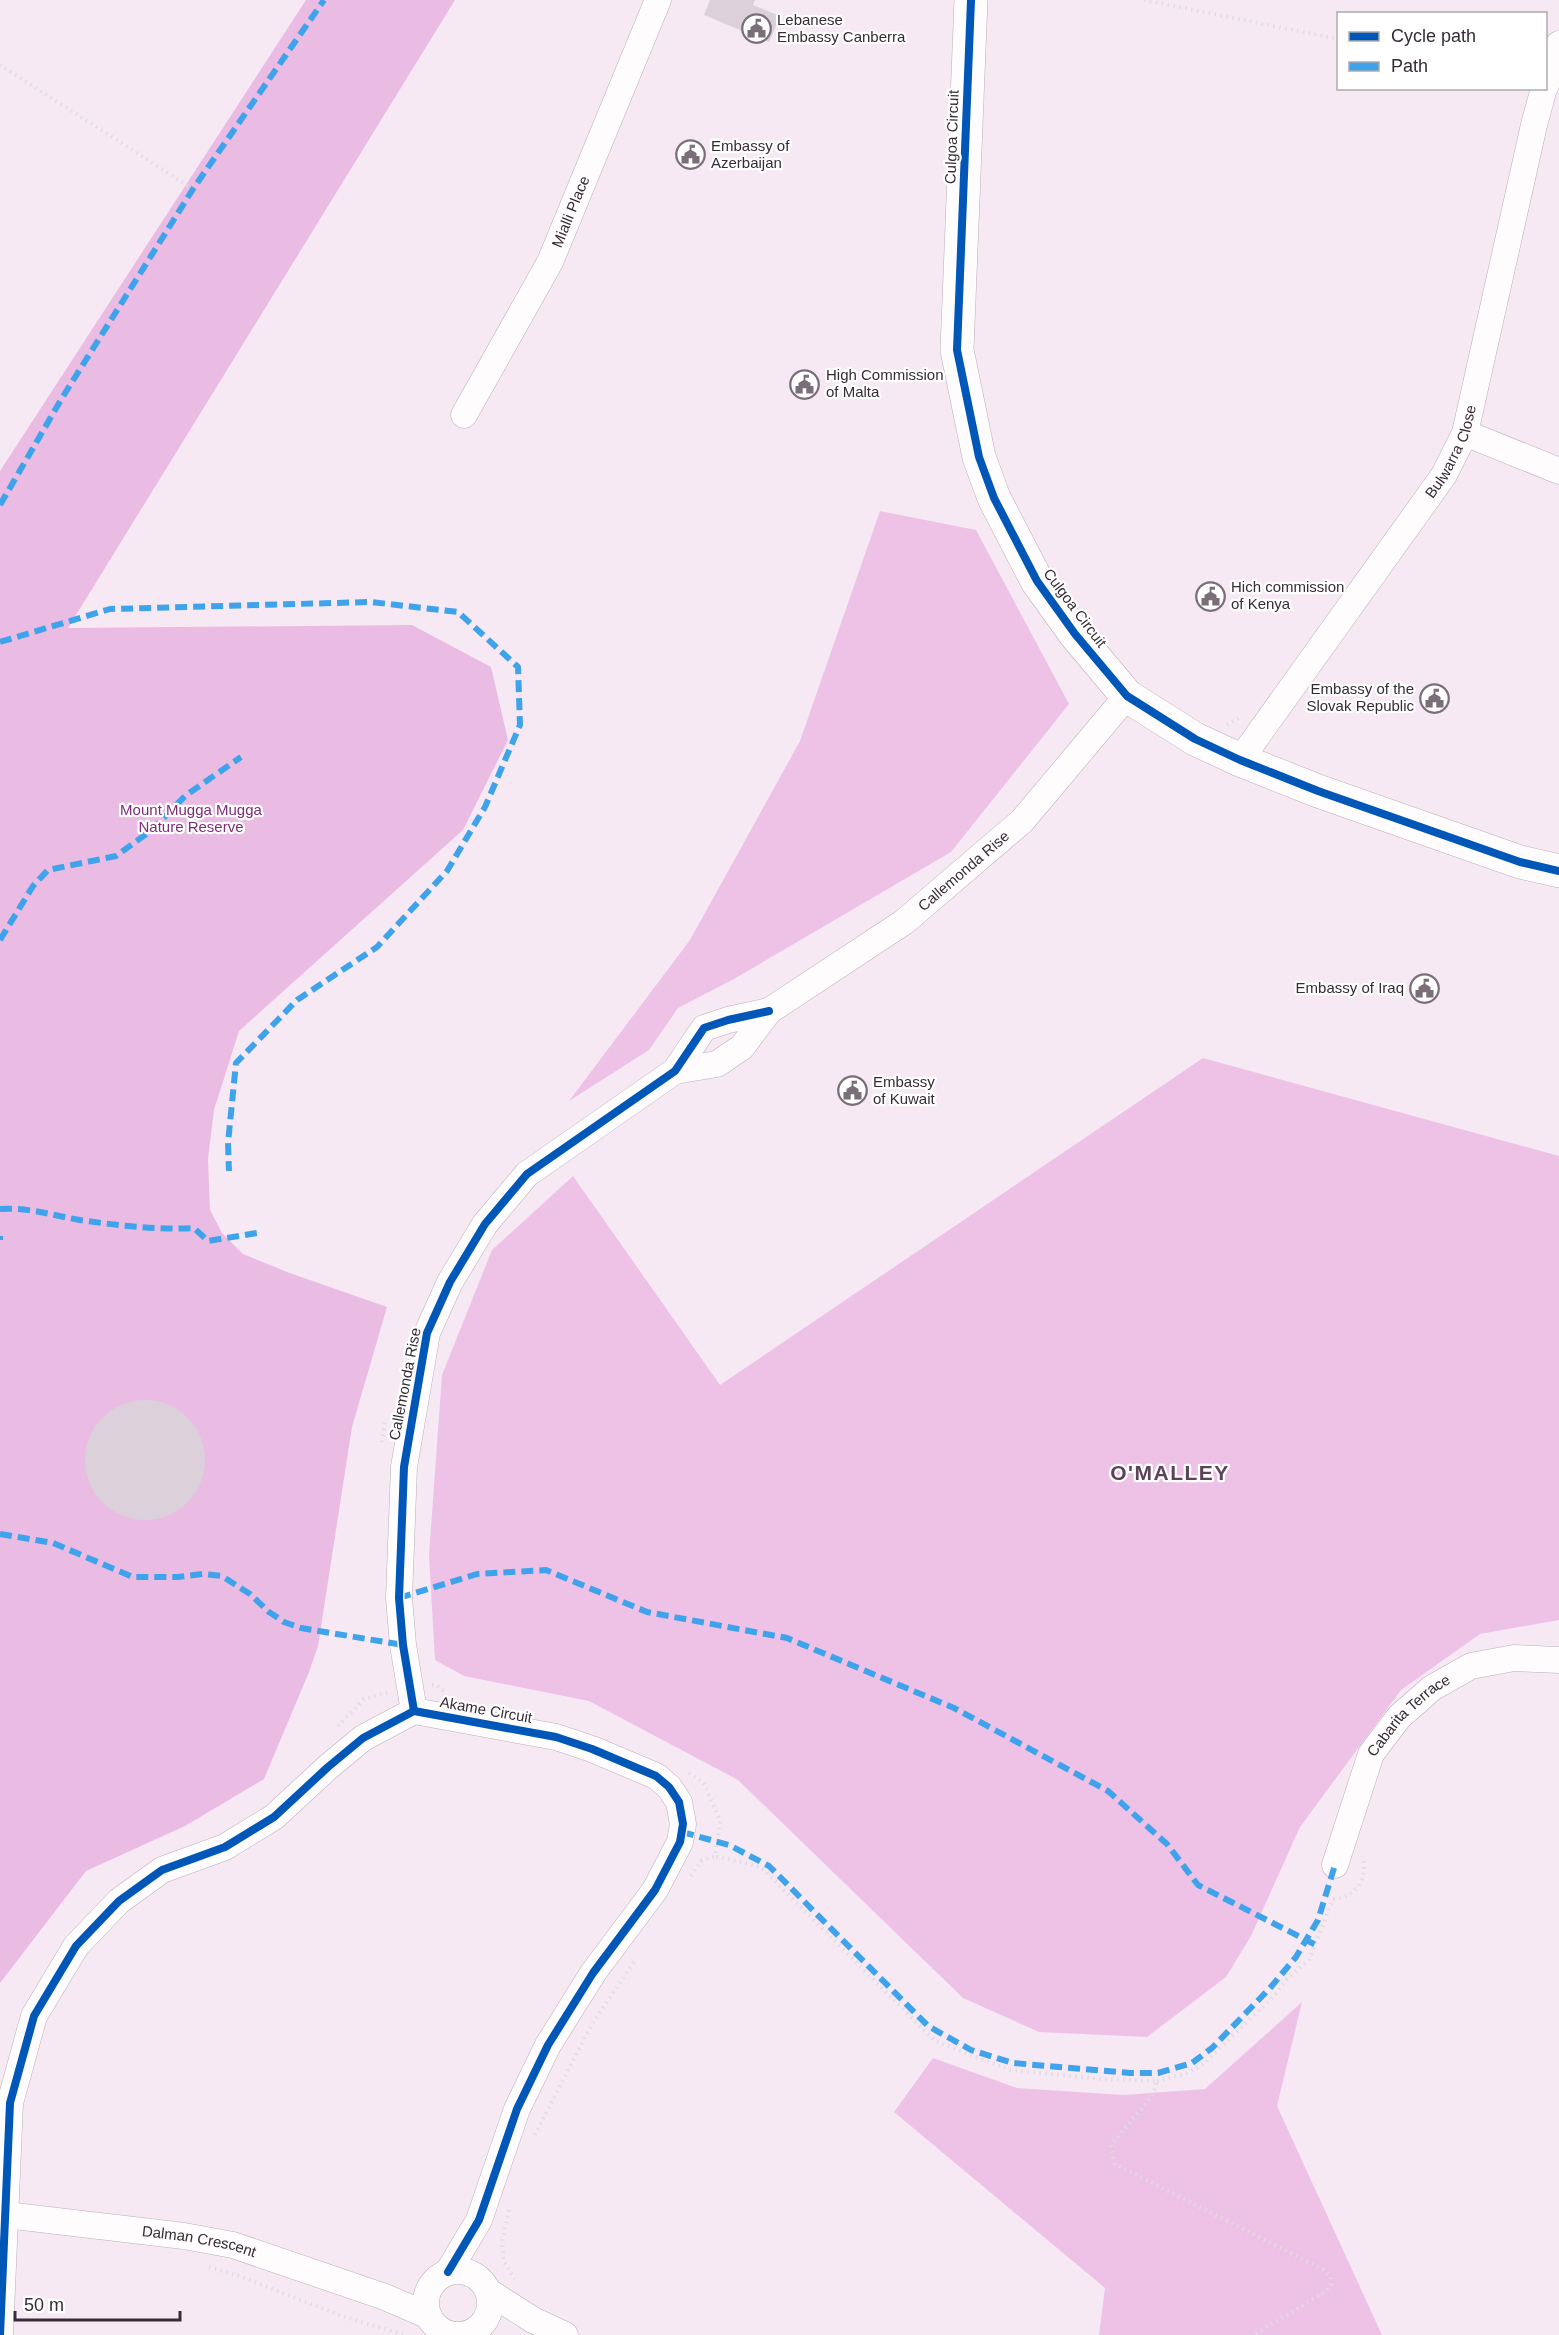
<svg xmlns="http://www.w3.org/2000/svg" width="1559" height="2335" font-family="Helvetica,sans-serif">
<rect width="100%" height="100%" fill="#f6e9f4"/>
<g fill="#eec2e7">
<polygon points="880,511 976,530 1069,704 951,852 734,979 678,1008 649,1050 569,1101 690,940 800,741"/>
<polygon points="1203,1058 1559,1156 1559,1620 1480,1634 1401,1690 1300,1827 1251,1936 1226,1977 1147,2037 1039,2032 963,1998 738,1780 589,1701 464,1676 435,1660 429,1555 442,1375 492,1250 573,1176 720,1385"/>
<polygon points="1302,2002 1277,2106 1382,2335 1099,2335 1105,2288 894,2112 933,2058 1017,2088 1123,2095 1205,2089"/>
</g>
<polygon fill="#eabce3" points="306,0 455,0 68,628 412,625 491,667 508,740 463,830 239,1031 214,1110 208,1159 210,1210 222,1233 243,1254 287,1272 387,1307 352,1427 318,1646 309,1672 264,1779 185,1826 86,1871 0,1983 0,471"/>
<g fill="#dcd0da">
<polygon points="710,0 755,0 753,5 780,16 769,42 704,15"/>
<circle cx="145" cy="1460" r="60"/>
</g>
<g fill="none" stroke-linecap="round" stroke-linejoin="round">
<defs>
<g id="street">
<polyline points="1546,85 1559,44"/>
<path id="s1" d="M464 415 550 262 658 0"/>
<polyline points="1465,433 1559,471"/>
<path id="s2" d="M1240 760 1444 475 1465 433 1534 125 1544 88"/>
<path id="s3" d="M675 1071 717 1064 742 1047 769 1011 904 922 1022 821 1127 696"/>
<polyline points="414,1711 403,1645 399,1598 404,1467 427,1333 450,1282 485,1224 527,1174 675,1071 704,1028 728,1020 769,1011"/>
<path id="s4" d="M1335 1865 1371 1754 1399 1717 1432 1688 1471 1666 1514 1658 1559 1660"/>
<path id="s5" d="M6 2215 184 2236 233 2245 385 2297 429 2316"/>
<circle cx="458" cy="2303" r="32"/>
<polyline points="489,2292 533,2320 565,2335"/>
<polyline points="0,2335 10,2103 34,2016 76,1946 119,1901 162,1870 225,1847 274,1817 328,1767 363,1738 414,1711 556,1737 592,1749 656,1776 669,1787 679,1802 683,1824 680,1842 655,1890 593,1973 548,2045 517,2109 479,2220 448,2272"/>
</g>
<polyline id="secondary" points="971,0 957,350 979,457 994,498 1037,581 1075,634 1127,696 1195,739 1240,760 1318,791 1520,862 1559,871"/>
</defs>
<use href="#street" stroke="#baafb8" stroke-width="27"/>
<use href="#secondary" stroke="#baafb8" stroke-width="34"/>
<g stroke="#e0dce0" stroke-width="4" stroke-dasharray="1.5 4.5" stroke-linecap="butt">
<polyline points="1144,0 1338,39"/>
<polyline points="0,65 193,189"/>
<polyline points="1227,725 1241,717"/>
<polyline points="382,1442 385,1423"/>
<polyline points="432,1685 436,1685 446,1693"/>
<polyline points="338,1726 364,1699 389,1692"/>
<polyline points="689,1773 704,1783 720,1821 715,1856 761,1867 935,2041 1010,2070 1101,2079 1157,2081 1153,2095 1111,2145 1115,2164 1324,2270 1331,2277 1331,2285 1325,2292 1253,2335"/>
<polyline points="691,1876 701,1861 715,1856"/>
<path d="M1157 2081 1187 2073 1205 2063 1275 1995 1287 1979 1309 1960 1333 1899C1357 1897 1368 1879 1363 1856"/>
<polyline points="535,2135 592,2024 634,1962"/>
<polyline points="509,2210 502,2243 504,2262 515,2279"/>
<polyline points="209,2267 242,2277 342,2316 404,2335"/>
</g>
<use href="#street" stroke="#fefcfd" stroke-width="26"/>
<use href="#secondary" stroke="#fefcfd" stroke-width="33"/>
<g stroke="#3fa3eb" stroke-width="6" stroke-dasharray="12 6" stroke-linecap="butt">
<polyline points="0,505 62,398 193,189 324,0"/>
<polyline points="0,642 110,609 371,602 458,612 518,667 520,725 485,807 447,871 377,947 297,1000 236,1063 228,1143 229,1171"/>
<polyline points="0,940 33,886 48,870 116,856 153,829 185,796 241,757"/>
<path d="M0 1209C32 1207 56 1217 87 1221 123 1226 158 1230 194 1228L208 1241 257 1233"/>
<polyline points="0,1236 0,1240"/>
<polyline points="0,1534 53,1543 133,1577 178,1577 203,1574 222,1576 250,1594 269,1612 284,1622 301,1628 403,1645"/>
<polyline points="399,1598 477,1574 546,1570 647,1612 787,1638 954,1708 1108,1791 1167,1844 1198,1885 1316,1945"/>
<polyline points="682,1832 729,1845 769,1866 928,2026 971,2050 1013,2063 1130,2073 1158,2073 1192,2063 1212,2048 1270,1988 1296,1957 1318,1920 1335,1865"/>
</g>
<defs>
<g id="cycleway">
<polyline points="971,0 957,350 979,457 994,498 1037,581 1075,634 1127,696 1195,739 1240,760 1318,791 1520,862 1559,871"/>
<polyline points="414,1711 403,1645 399,1598 404,1467 427,1333 450,1282 485,1224 527,1174 675,1071 704,1028 728,1020 769,1011"/>
<polyline points="0,2335 10,2103 34,2016 76,1946 119,1901 162,1870 225,1847 274,1817 328,1767 363,1738 414,1711 556,1737 592,1749 656,1776 669,1787 679,1802 683,1824 680,1842 655,1890 593,1973 548,2045 517,2109 479,2220 448,2272"/>
</g>
</defs>
<use href="#cycleway" stroke="#fff" stroke-width="11"/>
<use href="#cycleway" stroke="#0057b8" stroke-width="8"/>
</g>
<defs>
<symbol id="civic-ring" viewBox="-11 -11 22 22"><circle r="9.5" fill="#fff" stroke="#7a6e78" stroke-width="1.5"/><path d="M-.6-6.5H3V-4.5H.6V-3L4-1V1h2V6H-6V1h2V-1L-.6-3ZM-1.2 2.5V6h2.4V2.5Z" fill="#7a6e78"/></symbol>
</defs>
<g fill-rule="evenodd">
<use href="#civic-ring" x="740" y="12" width="33" height="33"/>
<use href="#civic-ring" x="674" y="138" width="33" height="33"/>
<use href="#civic-ring" x="788" y="368" width="33" height="33"/>
<use href="#civic-ring" x="1194" y="580" width="33" height="33"/>
<use href="#civic-ring" x="1418" y="682" width="33" height="33"/>
<use href="#civic-ring" x="1408" y="972" width="33" height="33"/>
<use href="#civic-ring" x="836" y="1074" width="33" height="33"/>
</g>
<g text-anchor="middle" stroke-width="4.5" stroke-linejoin="round" paint-order="stroke">
<g font-size="15" fill="#372c35" stroke="#fff" text-anchor="start">
<text x="777" y="25">Lebanese<tspan x="777" dy="17">Embassy Canberra</tspan></text>
<text x="711" y="151">Embassy of<tspan x="711" dy="17">Azerbaijan</tspan></text>
<text x="826" y="380">High Commission<tspan x="826" dy="17">of Malta</tspan></text>
<text x="1231" y="592">Hich commission<tspan x="1231" dy="17">of Kenya</tspan></text>
<text x="1414" y="694" text-anchor="end">Embassy of the<tspan x="1414" dy="17">Slovak Republic</tspan></text>
<text x="1404" y="993" text-anchor="end">Embassy of Iraq</text>
<text x="873" y="1087">Embassy<tspan x="873" dy="17">of Kuwait</tspan></text>
</g>
<g font-size="15" fill="#372c35" stroke="#fff">
<text transform="translate(952 137) rotate(-88)" y="5">Culgoa Circuit</text>
<text dy="5" stroke="none"><textPath href="#s1" startOffset="230">Mialli Place</textPath></text>
<text dy="5" stroke="none"><textPath href="#s2" startOffset="375">Bulwarra Close</textPath></text>
<text transform="translate(1075 608) rotate(53)" y="5">Culgoa Circuit</text>
<text dy="5" stroke="none"><textPath href="#s3" startOffset="358">Callemonda Rise</textPath></text>
<text transform="translate(405 1384) rotate(-79)" y="5">Callemonda Rise</text>
<text transform="translate(486 1710) rotate(10)" y="5">Akame Circuit</text>
<text dy="5" stroke="none"><textPath href="#s4" startOffset="171">Cabarita Terrace</textPath></text>
<text dy="5" stroke="none"><textPath href="#s5" startOffset="195">Dalman Crescent</textPath></text>
</g>
<g font-size="15" fill="#7f2b77" stroke="#fff">
<text x="191" y="815">Mount Mugga Mugga<tspan x="191" dy="17">Nature Reserve</tspan></text>
</g>
<g font-size="21" font-weight="bold" letter-spacing="1.5" fill="#5c4458" stroke="#fff">
<text x="1170" y="1480">O'MALLEY</text>
</g>
</g>
<rect x="1337" y="12" width="210" height="78" fill="#ffffff" stroke="#afabae" stroke-width="1.5"/>
<rect x="1349" y="32" width="30" height="9" fill="#0057b8" stroke="#afabae" stroke-width="1.5"/>
<text x="1391" y="42" font-size="18" fill="#372c35">Cycle path</text>
<rect x="1349" y="62" width="30" height="9" fill="#3fa3eb" stroke="#afabae" stroke-width="1.5"/>
<text x="1391" y="72" font-size="18" fill="#372c35">Path</text>
<path d="M15 2311v9h165v-9" fill="none" stroke="#372c35" stroke-width="3"/>
<text x="24" y="2311" font-size="18" fill="#372c35" stroke="#ffffff" stroke-width="4.5" paint-order="stroke">50 m</text>
</svg>
